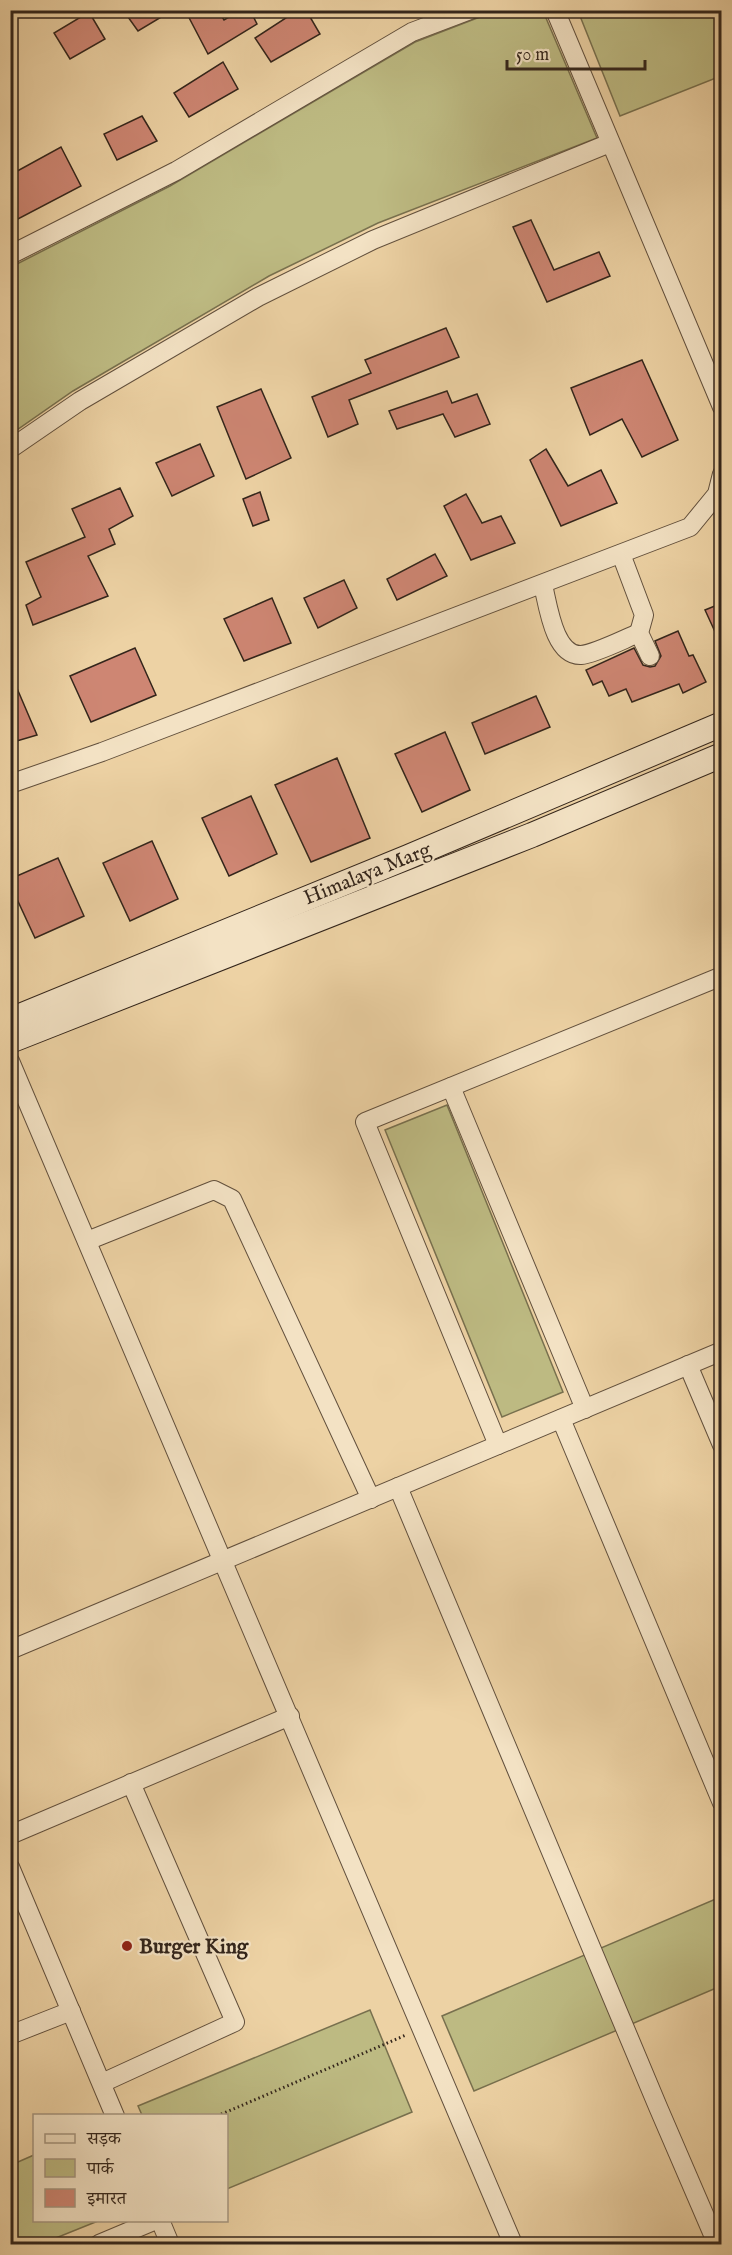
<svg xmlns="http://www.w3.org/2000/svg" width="732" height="2255" font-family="'IM FELL English','Noto Serif Devanagari',serif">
<rect width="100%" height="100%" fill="#edd2a4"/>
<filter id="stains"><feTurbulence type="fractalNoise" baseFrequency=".00333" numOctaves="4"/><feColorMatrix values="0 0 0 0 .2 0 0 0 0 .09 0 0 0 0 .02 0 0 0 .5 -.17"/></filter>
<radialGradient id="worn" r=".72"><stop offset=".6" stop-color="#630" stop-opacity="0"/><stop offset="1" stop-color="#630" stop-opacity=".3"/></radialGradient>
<g fill="#bdba82" stroke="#78704e" stroke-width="1.5">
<polygon points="498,10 543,11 597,138 378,223 269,276 73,391 11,434 11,267 170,186 415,42"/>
<polygon points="578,11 721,11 721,76 620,116"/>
<polygon points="447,1105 563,1392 502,1417 385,1130"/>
<polygon points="718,1898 721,1906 721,1986 474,2091 442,2016"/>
<polygon points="370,2010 412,2112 227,2189 226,2116 142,2115 138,2106"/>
<polygon points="34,2155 34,2220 98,2221 41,2244 11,2244 11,2165"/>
</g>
<g fill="#ce8673" stroke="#33251b" stroke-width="1.5">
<polygon points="123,10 173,10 138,31"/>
<polygon points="185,10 218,10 224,20 241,10 250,10 257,24 208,54"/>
<polygon points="298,10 306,10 320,34 271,62 255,38"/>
<polygon points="89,12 105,39 70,59 54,33"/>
<polygon points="223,62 238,89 189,117 174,93"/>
<polygon points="142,116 157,141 117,160 104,134"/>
<polygon points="61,147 81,186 16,220 10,209 10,175"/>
<polygon points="531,220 554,270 599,252 610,276 547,302 513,227"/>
<polygon points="446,328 459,357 349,400 358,424 328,437 312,397 371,373 365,360"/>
<polygon points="642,360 678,440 642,457 622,419 590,435 571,388"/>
<polygon points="261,389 291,458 246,479 217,407"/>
<polygon points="447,391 452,403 477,394 490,424 455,437 443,414 397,429 389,411"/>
<polygon points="200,444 214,476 172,496 156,463"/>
<polygon points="546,449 568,486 601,470 617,503 561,526 530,460"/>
<polygon points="120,488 133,516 109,529 115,544 88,556 108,596 33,625 26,605 41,597 26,562 85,537 72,509"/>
<polygon points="260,492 269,520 253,526 243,499"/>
<polygon points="466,494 482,523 501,516 515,543 471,560 444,506"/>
<polygon points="435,554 447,576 397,600 387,579"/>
<polygon points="344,580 357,608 318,628 304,598"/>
<polygon points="272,598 291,643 244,661 224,619"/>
<polygon points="722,603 722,647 705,610"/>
<polygon points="678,631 689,656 693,655 706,682 683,693 679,684 632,702 626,689 609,696 602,681 593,685 586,670 634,648 643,665 650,667 655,666 661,656 655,641"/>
<polygon points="135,648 156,695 91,722 70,676"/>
<polygon points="10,672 37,735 10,743"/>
<polygon points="536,696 550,727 485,754 472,723"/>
<polygon points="445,732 470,790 422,812 395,754"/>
<polygon points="337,758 370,838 311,862 275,785"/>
<polygon points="251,796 277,854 229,876 202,818"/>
<polygon points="152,841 178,899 130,921 103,863"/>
<polygon points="58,858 84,916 35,938 10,884 10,879"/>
</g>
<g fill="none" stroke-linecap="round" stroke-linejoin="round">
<defs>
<g id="minor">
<polyline points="555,10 722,407"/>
<polyline points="10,255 176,171 412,32 470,10"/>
<polyline points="10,449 80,401 258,297 373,240 610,143"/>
<polyline points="621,554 644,615 639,633 650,656"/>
<path d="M543 585C548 605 554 656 581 655 595 654 624 639 639 633"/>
<polyline points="10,784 102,752 690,527 717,494 722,474"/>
<polyline points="10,1061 513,2244"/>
<polyline points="451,1087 585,1409"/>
<polyline points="87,1241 214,1190 232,1199 371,1499"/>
<polyline points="688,1365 722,1445"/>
<polyline points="561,1419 722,1803"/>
<polyline points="498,1445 365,1122 722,976"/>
<polyline points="398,1487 658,2107 717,2244"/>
<polyline points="10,1650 722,1351"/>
<polyline points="10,1835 290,1716"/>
<polyline points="10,1867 115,2116"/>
<polyline points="10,2035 71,2011"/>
<polyline points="102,2083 235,2022 131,1783"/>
<polyline points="160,2220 170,2244"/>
<polyline points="99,2244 156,2220"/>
</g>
<g id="secondary">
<polyline points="10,1020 408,857 722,724"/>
<polyline points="10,1041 532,835 722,755"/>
</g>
</defs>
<use href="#minor" stroke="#62503d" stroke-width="20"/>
<use href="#secondary" stroke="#33251b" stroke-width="26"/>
<polyline stroke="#33251b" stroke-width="3" stroke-dasharray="1.5 3" stroke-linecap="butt" points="217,2116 406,2035"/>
<use href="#minor" stroke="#f3e2c4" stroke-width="18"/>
<use href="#secondary" stroke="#f3e2c4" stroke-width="24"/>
</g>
<circle fill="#8f2418" stroke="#f3e2c4" stroke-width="2" cx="127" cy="1946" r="6"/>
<g text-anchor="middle" stroke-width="4.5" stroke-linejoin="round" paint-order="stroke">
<g font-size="21" fill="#33251b" stroke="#f3e2c4">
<text transform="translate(367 873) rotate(-22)" y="7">Himalaya Marg</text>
</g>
<g font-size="21" font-weight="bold" fill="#33251b" stroke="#f3e2c4" text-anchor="start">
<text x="139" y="1953">Burger King</text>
</g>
</g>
<rect width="732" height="2255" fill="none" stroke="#edd2a4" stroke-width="36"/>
<rect x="12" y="12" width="708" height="2231" fill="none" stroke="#33251b" stroke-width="3"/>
<rect x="18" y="18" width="696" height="2219" fill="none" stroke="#33251b" stroke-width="1.5"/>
<rect x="33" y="2114" width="195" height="108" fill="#f3e2c4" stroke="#a69680" stroke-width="1.5"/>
<rect x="45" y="2134" width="30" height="9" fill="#f3e2c4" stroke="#a69680" stroke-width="1.5"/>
<text x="87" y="2144" font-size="18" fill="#33251b">सड़क</text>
<rect x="45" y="2159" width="30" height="18" fill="#bdba82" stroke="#a69680" stroke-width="1.5"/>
<text x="87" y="2174" font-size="18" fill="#33251b">पार्क</text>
<rect x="45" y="2189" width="30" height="18" fill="#ce8673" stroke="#a69680" stroke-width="1.5"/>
<text x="87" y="2204" font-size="18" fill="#33251b">इमारत</text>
<path d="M507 60v9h138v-9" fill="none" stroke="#33251b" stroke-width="3"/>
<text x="516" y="60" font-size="18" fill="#33251b" stroke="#f3e2c4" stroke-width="4.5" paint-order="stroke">50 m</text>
<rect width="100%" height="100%" filter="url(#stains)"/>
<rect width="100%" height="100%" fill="url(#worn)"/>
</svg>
